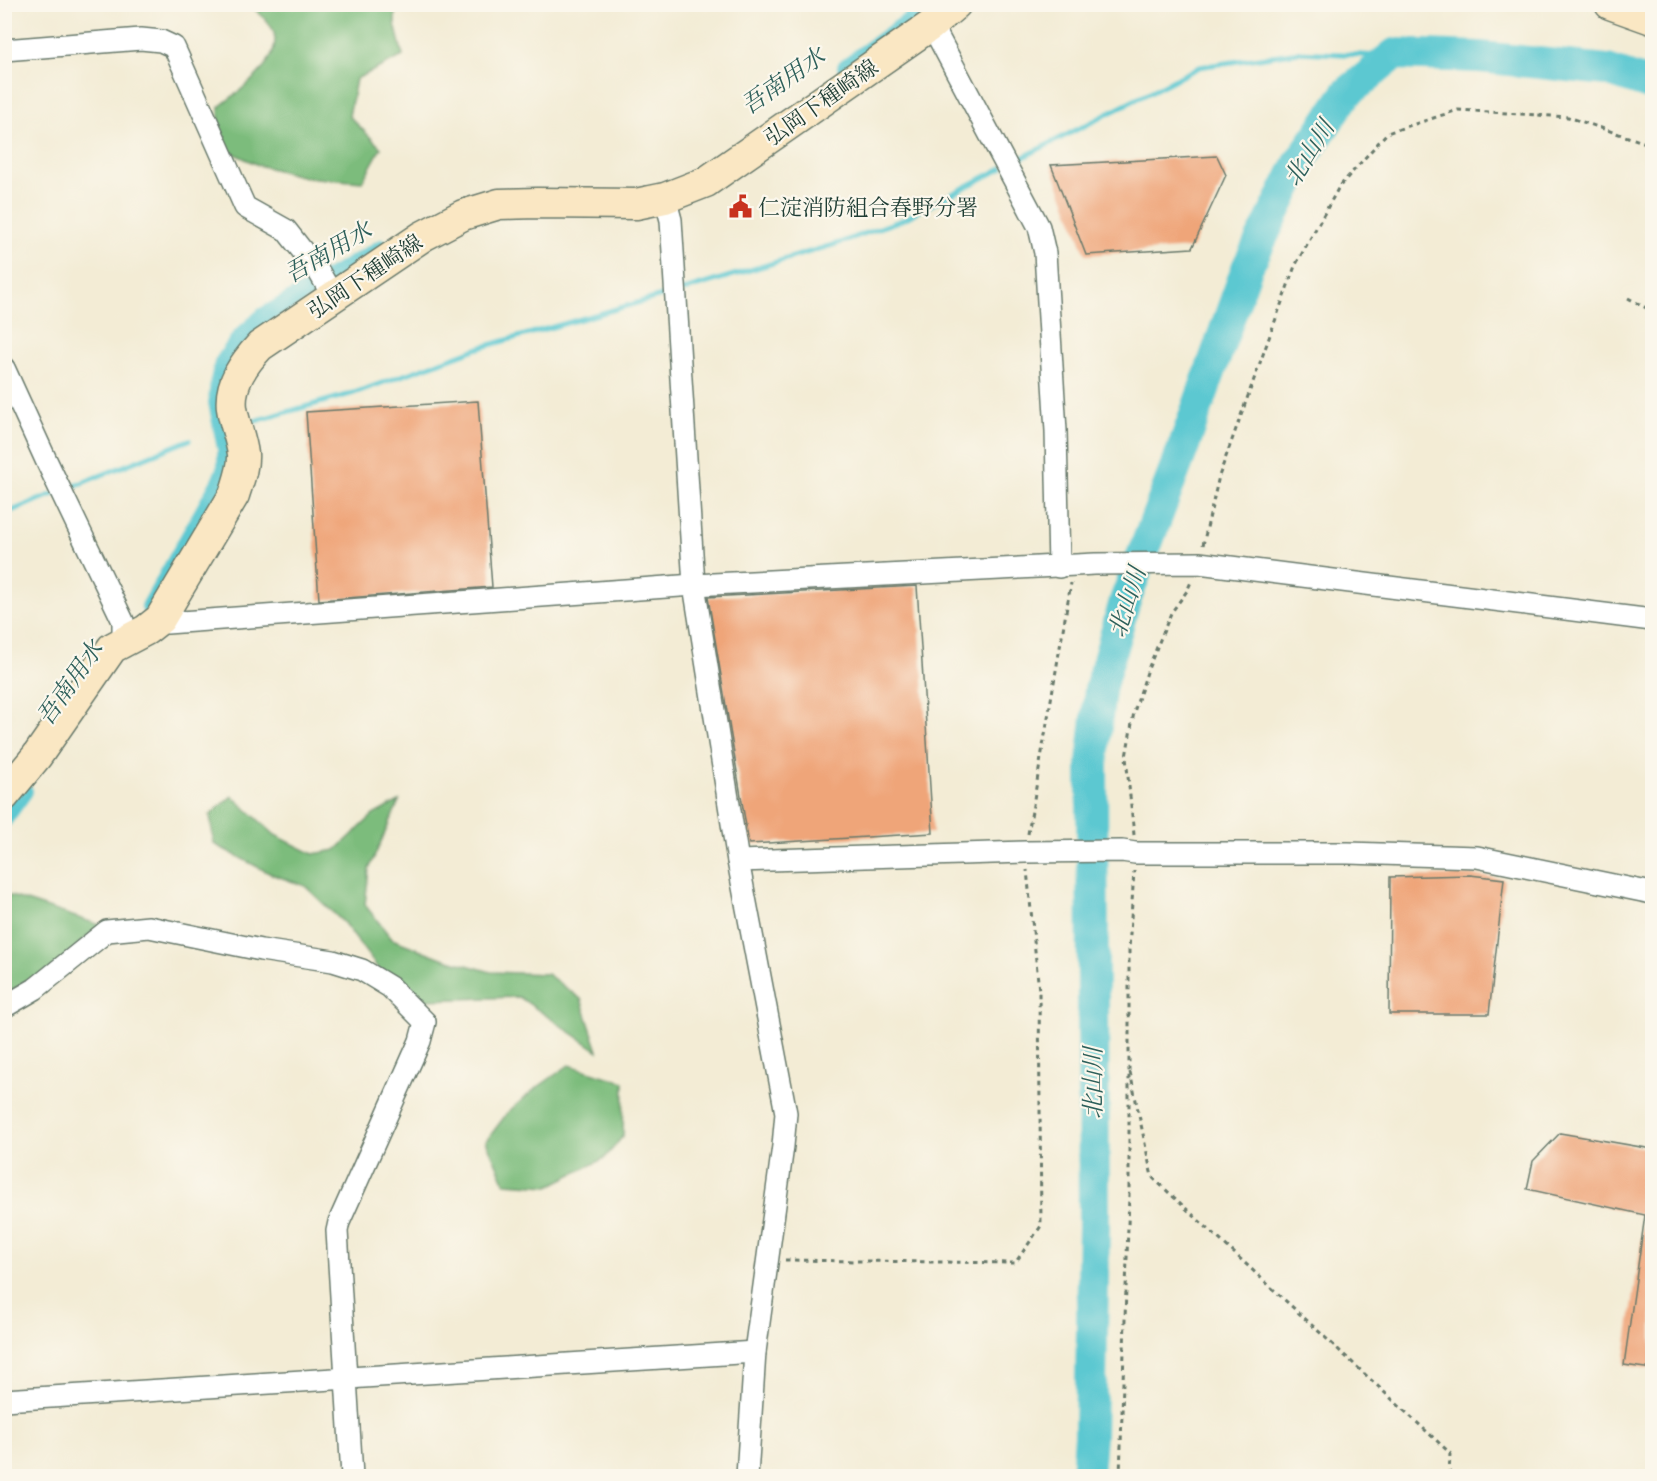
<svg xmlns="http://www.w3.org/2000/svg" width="1657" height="1481" font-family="'Sorts Mill Goudy','Noto Serif JP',serif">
<rect width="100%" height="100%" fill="#fbf7ec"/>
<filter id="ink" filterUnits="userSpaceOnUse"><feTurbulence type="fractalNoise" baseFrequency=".0167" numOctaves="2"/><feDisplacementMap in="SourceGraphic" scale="12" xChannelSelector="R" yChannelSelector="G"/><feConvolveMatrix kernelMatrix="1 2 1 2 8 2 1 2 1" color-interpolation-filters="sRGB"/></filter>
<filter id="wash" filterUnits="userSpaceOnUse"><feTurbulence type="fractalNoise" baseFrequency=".008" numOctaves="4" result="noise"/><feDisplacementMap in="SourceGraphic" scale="24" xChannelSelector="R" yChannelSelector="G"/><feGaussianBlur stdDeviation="1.35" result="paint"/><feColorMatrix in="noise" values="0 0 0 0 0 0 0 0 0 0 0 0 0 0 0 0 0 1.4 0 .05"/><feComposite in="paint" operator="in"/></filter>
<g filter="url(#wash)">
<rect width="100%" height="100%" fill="#f3ecd5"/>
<g fill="#7bbc7c" stroke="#4d7c58" stroke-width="1.5">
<path d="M251 5H395V24L403 56 356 79 349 116 381 148 362 182 304 177 258 165 218 146 219 107C239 91 285 61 273 30 269 21 257 12 251 5Z"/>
<polygon points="232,796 275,835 313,854 336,850 373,815 399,801 369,869 365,905 392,939 442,958 491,972 547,974 581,999 598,1051 519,997 425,1000 383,975 344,923 305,886 271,874 214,844 210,815"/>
<polygon points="5,894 100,925 43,977 5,993"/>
<polygon points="569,1065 624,1082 623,1136 605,1158 549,1186 505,1183 486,1141 508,1112 535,1089"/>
</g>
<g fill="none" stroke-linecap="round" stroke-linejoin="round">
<g stroke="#5bc8d1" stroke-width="5">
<polyline points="1010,164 1199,67 1299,52 1383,56 1395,54"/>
<polyline points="681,291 839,243 904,219 1002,168"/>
<polyline points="255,421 354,393 479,348 672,293"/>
<polyline points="64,490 189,440"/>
<polyline points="4,514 56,493"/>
</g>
<g stroke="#5bc8d1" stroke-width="18">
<polyline points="846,67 933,4"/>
<polyline points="150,607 220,482 226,467 226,449 217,402 219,381 223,363 240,338 264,316 382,248"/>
<polyline points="4,819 24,791"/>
</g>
<polyline stroke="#5bc8d1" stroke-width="32" points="1087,1476 1090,1436 1094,1227 1092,765 1100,689 1125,601 1183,448 1247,268 1300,161 1347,93 1395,54 1480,57 1607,70 1652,85"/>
</g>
<g id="blocks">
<g fill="#efa579">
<polygon points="1217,156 1226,175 1192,248 1086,255 1051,165"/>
<polygon points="478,401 492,587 319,600 306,412"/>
<polygon points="917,586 933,833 749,844 708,597"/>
<polygon points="1470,875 1504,879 1489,1014 1389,1014 1390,877"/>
<polygon points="1560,1133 1652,1149 1652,1369 1624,1365 1645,1215 1527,1189 1533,1161"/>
</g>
</g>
</g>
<g filter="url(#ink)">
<use href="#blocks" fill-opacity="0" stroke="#697a6c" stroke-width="1.5"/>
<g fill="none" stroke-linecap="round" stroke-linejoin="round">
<defs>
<g id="street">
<polyline points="930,26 937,35 1039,227 1045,253 1056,431 1059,567"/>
<polyline points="4,50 141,39 161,41 174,47 245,207 286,230 319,272 334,298"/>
<polyline points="665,198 671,220 694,585 738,861 786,1113 783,1146 755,1352 747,1476"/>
<polyline points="4,368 46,460 123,621 123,643"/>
<polyline points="160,619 167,623 694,585 1095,564 1199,563 1652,620"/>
<polyline points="738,861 1025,852 1122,851 1135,853 1348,853 1477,857 1652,893"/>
<polyline points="4,1007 35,989 107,931 149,927 261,950 333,961 362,970 390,987 425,1022 420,1041 339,1222 337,1231 352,1476"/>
<polyline points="4,1400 755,1352"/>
</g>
<g id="secondary">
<polyline points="1610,4 1652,19"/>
<path d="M4 796 37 756 112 648 146 630 160 619 234 495C238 482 244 468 243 454 241 438 234 423 232 408 229 383 245 362 260 346L423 236 463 215 499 204 537 203 636 204 665 198 706 182 930 26 956 4"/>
</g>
</defs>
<use href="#street" stroke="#697a6c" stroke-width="24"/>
<use href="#secondary" stroke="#697a6c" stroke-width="33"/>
<g stroke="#697a6c" stroke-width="3" stroke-dasharray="4.5 4.5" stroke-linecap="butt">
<polyline points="1628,298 1652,311"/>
<polyline points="1203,545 1219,476 1295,266 1339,187 1387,133 1458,110 1568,117 1652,145"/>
<polyline points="1028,834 1071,583"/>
<polyline points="1134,835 1126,757 1134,712 1148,669 1171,613 1187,591 1191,582"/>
<polyline points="1130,1072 1152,1177 1450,1453 1449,1476"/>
<polyline points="785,1260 1015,1263 1041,1226 1039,991 1027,870"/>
<polyline points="1120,1476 1129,1195 1129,950 1134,871"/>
</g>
<use href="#street" stroke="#fff" stroke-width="21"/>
<use href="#secondary" stroke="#fae7c3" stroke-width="30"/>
</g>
</g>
<defs>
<symbol id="civic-bare" viewBox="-9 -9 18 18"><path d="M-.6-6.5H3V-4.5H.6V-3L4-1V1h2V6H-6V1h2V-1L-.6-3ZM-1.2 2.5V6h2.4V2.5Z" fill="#c8321e" stroke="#fbf7ec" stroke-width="2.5" paint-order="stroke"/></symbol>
</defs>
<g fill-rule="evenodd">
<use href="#civic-bare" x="724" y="190" width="33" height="33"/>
</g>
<g text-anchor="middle" stroke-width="4.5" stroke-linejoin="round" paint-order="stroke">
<g font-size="22" fill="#1f3d34" stroke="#fbf7ec">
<text transform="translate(821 102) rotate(-35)" y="8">弘岡下種崎線</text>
<text transform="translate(365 276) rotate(-34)" y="8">弘岡下種崎線</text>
</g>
<g font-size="22" fill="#1f3d34" stroke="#fbf7ec" text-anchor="start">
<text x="758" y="215">仁淀消防組合春野分署</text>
</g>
<g font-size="24" font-style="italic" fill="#2e605b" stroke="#fbf7ec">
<text transform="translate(783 81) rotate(-35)" y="8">吾南用水</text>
<text transform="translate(1309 153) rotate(-58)" y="8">北山川</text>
<text transform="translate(328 252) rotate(-30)" y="8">吾南用水</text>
<text transform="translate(1127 602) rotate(-72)" y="8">北山川</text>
<text transform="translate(70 683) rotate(-55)" y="8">吾南用水</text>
<text transform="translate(1093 1083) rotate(-90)" y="8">北山川</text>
</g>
</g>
<rect width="1657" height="1481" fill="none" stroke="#fbf7ec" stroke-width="24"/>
</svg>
